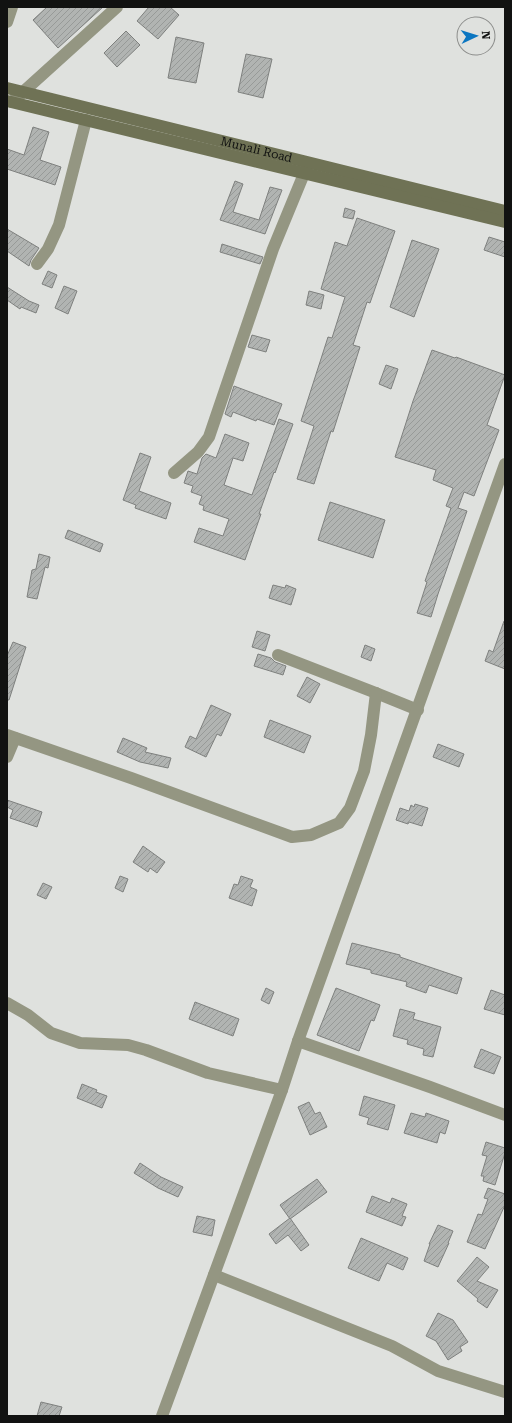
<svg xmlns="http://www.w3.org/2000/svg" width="512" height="1423" font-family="'Roboto Serif',serif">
<defs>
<pattern id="building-hatch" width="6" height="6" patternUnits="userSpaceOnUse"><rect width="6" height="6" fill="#b1b4b2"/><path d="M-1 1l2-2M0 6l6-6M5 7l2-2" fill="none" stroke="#979a98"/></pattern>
</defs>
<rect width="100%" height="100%" fill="#dfe1de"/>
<g fill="url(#building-hatch)" stroke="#7e807e">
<polygon points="47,7 103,7 58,48 33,20"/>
<polygon points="149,7 170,7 179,15 158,39 137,21"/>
<polygon points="126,31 140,45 117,67 104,53"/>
<polygon points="176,37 204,43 196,83 168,78"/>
<polygon points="246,54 272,59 263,98 238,92"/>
<polygon points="33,127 49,132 40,160 61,167 55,185 7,169 7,149 24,155"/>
<polygon points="235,181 243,184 233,212 259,220 270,187 282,190 265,234 220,220"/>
<polygon points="345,208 355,211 353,219 343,217"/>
<polygon points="357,218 395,231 370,303 367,302 353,345 360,347 333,432 331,431 314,484 297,479 314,426 301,421 328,337 332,338 345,297 321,289 335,242 347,246"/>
<polygon points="7,229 39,248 31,260 29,266 7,251"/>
<polygon points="489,237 505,242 505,257 484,250"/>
<polygon points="412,240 439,249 414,317 390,307"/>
<polygon points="222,244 263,257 260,264 220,252"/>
<polygon points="48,271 57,275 52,288 42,284"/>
<polygon points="64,286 77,291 68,314 55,308"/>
<polygon points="7,287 29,301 39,305 36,313 21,307 20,309 7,300"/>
<polygon points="309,291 324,295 321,309 306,305"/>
<polygon points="252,335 270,340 266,352 248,347"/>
<polygon points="432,350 455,358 456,357 505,375 487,425 499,430 474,496 464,492 458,508 467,511 438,594 431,617 417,613 427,582 425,581 451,508 446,506 453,488 433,480 436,470 395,457 413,401"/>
<polygon points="386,365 398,369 391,389 379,384"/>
<polygon points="234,386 282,404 274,425 257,419 256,421 233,412 231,417 225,414"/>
<polygon points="279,419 293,424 275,473 274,472 259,514 261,514 245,560 194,542 199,528 223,536 229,519 203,510 204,506 199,504 202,496 191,492 193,486 184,483 188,471 197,474 202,458 206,454 216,458 225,434 249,443 243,461 233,458 224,485 252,495"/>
<polygon points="140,453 151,457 139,491 171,503 166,519 135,508 136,505 123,500"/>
<polygon points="330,502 385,520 373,558 318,540"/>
<polygon points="68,530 103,544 100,552 65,538"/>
<polygon points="39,554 50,557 48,568 45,567 37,599 27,597 32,570 36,569"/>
<polygon points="273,585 285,588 286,585 296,589 291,605 269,598"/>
<polygon points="504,621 505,621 505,669 485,661 489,650 493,652"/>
<polygon points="257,631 270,635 265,651 252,647"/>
<polygon points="13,642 26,647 9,700 7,700 7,656"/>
<polygon points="365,645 375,649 371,661 361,657"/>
<polygon points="258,654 271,658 275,662 286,666 283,675 254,666"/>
<polygon points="307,677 320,684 310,703 297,696"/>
<polygon points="211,705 231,714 221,736 217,734 206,757 185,747 190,736 196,739"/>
<polygon points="270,720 311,736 304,753 264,737"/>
<polygon points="123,738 147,748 145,752 171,758 168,768 140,762 117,752"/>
<polygon points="438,744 464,754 459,767 433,757"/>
<polygon points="7,800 42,812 37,827 10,818 13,810 7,807"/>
<polygon points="415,804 428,808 422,826 409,822 408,824 396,820 400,808 409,811 411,805 414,807"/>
<polygon points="143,846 165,862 157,873 150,868 148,872 133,862"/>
<polygon points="120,876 128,879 123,892 115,888"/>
<polygon points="241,876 253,880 250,887 257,890 252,906 229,898 234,884 238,885"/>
<polygon points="43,883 52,887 46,899 37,895"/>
<polygon points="352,943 400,955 400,957 462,978 457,994 429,985 426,993 406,986 407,982 371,973 371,970 346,964"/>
<polygon points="266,988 274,992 269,1004 261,1000"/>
<polygon points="336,988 380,1005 374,1021 371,1020 359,1051 317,1035"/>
<polygon points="491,990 505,995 505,1015 484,1009"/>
<polygon points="195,1002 239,1019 233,1036 189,1019"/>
<polygon points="400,1009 415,1013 413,1019 441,1027 433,1057 423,1055 424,1049 407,1044 408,1040 393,1036"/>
<polygon points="481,1049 501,1057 494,1074 474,1067"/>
<polygon points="82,1084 97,1090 96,1092 107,1096 102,1108 77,1098"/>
<polygon points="364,1096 395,1105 388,1130 367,1124 369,1118 359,1115"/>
<polygon points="309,1102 315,1114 320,1112 327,1127 310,1135 298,1107"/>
<polygon points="411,1113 425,1117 426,1113 449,1121 445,1134 440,1132 437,1143 404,1133"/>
<polygon points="486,1142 505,1148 505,1153 495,1185 483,1181 484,1176 481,1176 487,1156 482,1155"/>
<polygon points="140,1163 161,1177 183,1187 178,1197 158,1188 134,1173"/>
<polygon points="317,1179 327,1192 290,1219 280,1205"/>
<polygon points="488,1188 505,1194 505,1205 485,1249 467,1242 478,1214 482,1215 488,1199 484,1198"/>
<polygon points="372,1196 390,1203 392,1198 407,1204 402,1216 406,1217 402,1226 366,1212"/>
<polygon points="197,1216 215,1220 212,1236 193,1232"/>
<polygon points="290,1218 309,1245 301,1251 288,1235 276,1244 269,1234"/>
<polygon points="438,1225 453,1231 448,1243 449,1243 438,1267 424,1261 430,1244 429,1244"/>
<polygon points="361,1238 408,1258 403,1270 387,1263 379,1281 348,1268"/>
<polygon points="477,1257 489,1267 477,1281 498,1290 487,1308 477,1301 478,1299 457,1281"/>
<polygon points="438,1313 453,1320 468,1342 460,1347 462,1351 448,1360 436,1341 426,1336"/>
<polygon points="41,1402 62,1407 59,1416 37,1416"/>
</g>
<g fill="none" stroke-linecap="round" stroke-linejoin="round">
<g stroke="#949682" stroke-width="12">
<polyline points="7,22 12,7"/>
<polyline points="12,102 117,7"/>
<polyline points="37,264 48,249 59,225 86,120"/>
<polyline points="174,473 198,452 209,437 273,249 308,164"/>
<polyline points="278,655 376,693 418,710"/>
<polyline points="7,735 131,778 292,837 311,835 339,823 350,808 364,771 371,735 376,693"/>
<polyline points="7,757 15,738"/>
<polyline points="7,1003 28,1015 51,1033 80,1043 128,1045 146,1050 208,1073 282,1090"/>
<polyline points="298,1041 430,1087 505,1115"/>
<polyline points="214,1275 392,1346 438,1371 505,1392"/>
<polyline points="162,1416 282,1090 298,1041 505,464"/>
</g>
<g stroke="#6f7255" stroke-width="12">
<path id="s1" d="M7 88 505 211"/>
<polyline points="7,101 505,222"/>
</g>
</g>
<g text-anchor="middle" stroke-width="4" stroke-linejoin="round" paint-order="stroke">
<g font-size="12" fill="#111211" stroke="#dfe1de">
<text dy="4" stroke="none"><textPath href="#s1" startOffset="257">Munali Road</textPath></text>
</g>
</g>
<rect width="512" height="1423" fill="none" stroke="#111211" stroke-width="16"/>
<g transform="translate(476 36) rotate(86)"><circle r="19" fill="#dfe1de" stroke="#8d8e8c"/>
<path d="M0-3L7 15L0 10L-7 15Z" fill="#0b76c1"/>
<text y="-6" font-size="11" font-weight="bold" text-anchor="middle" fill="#111211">N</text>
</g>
</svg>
